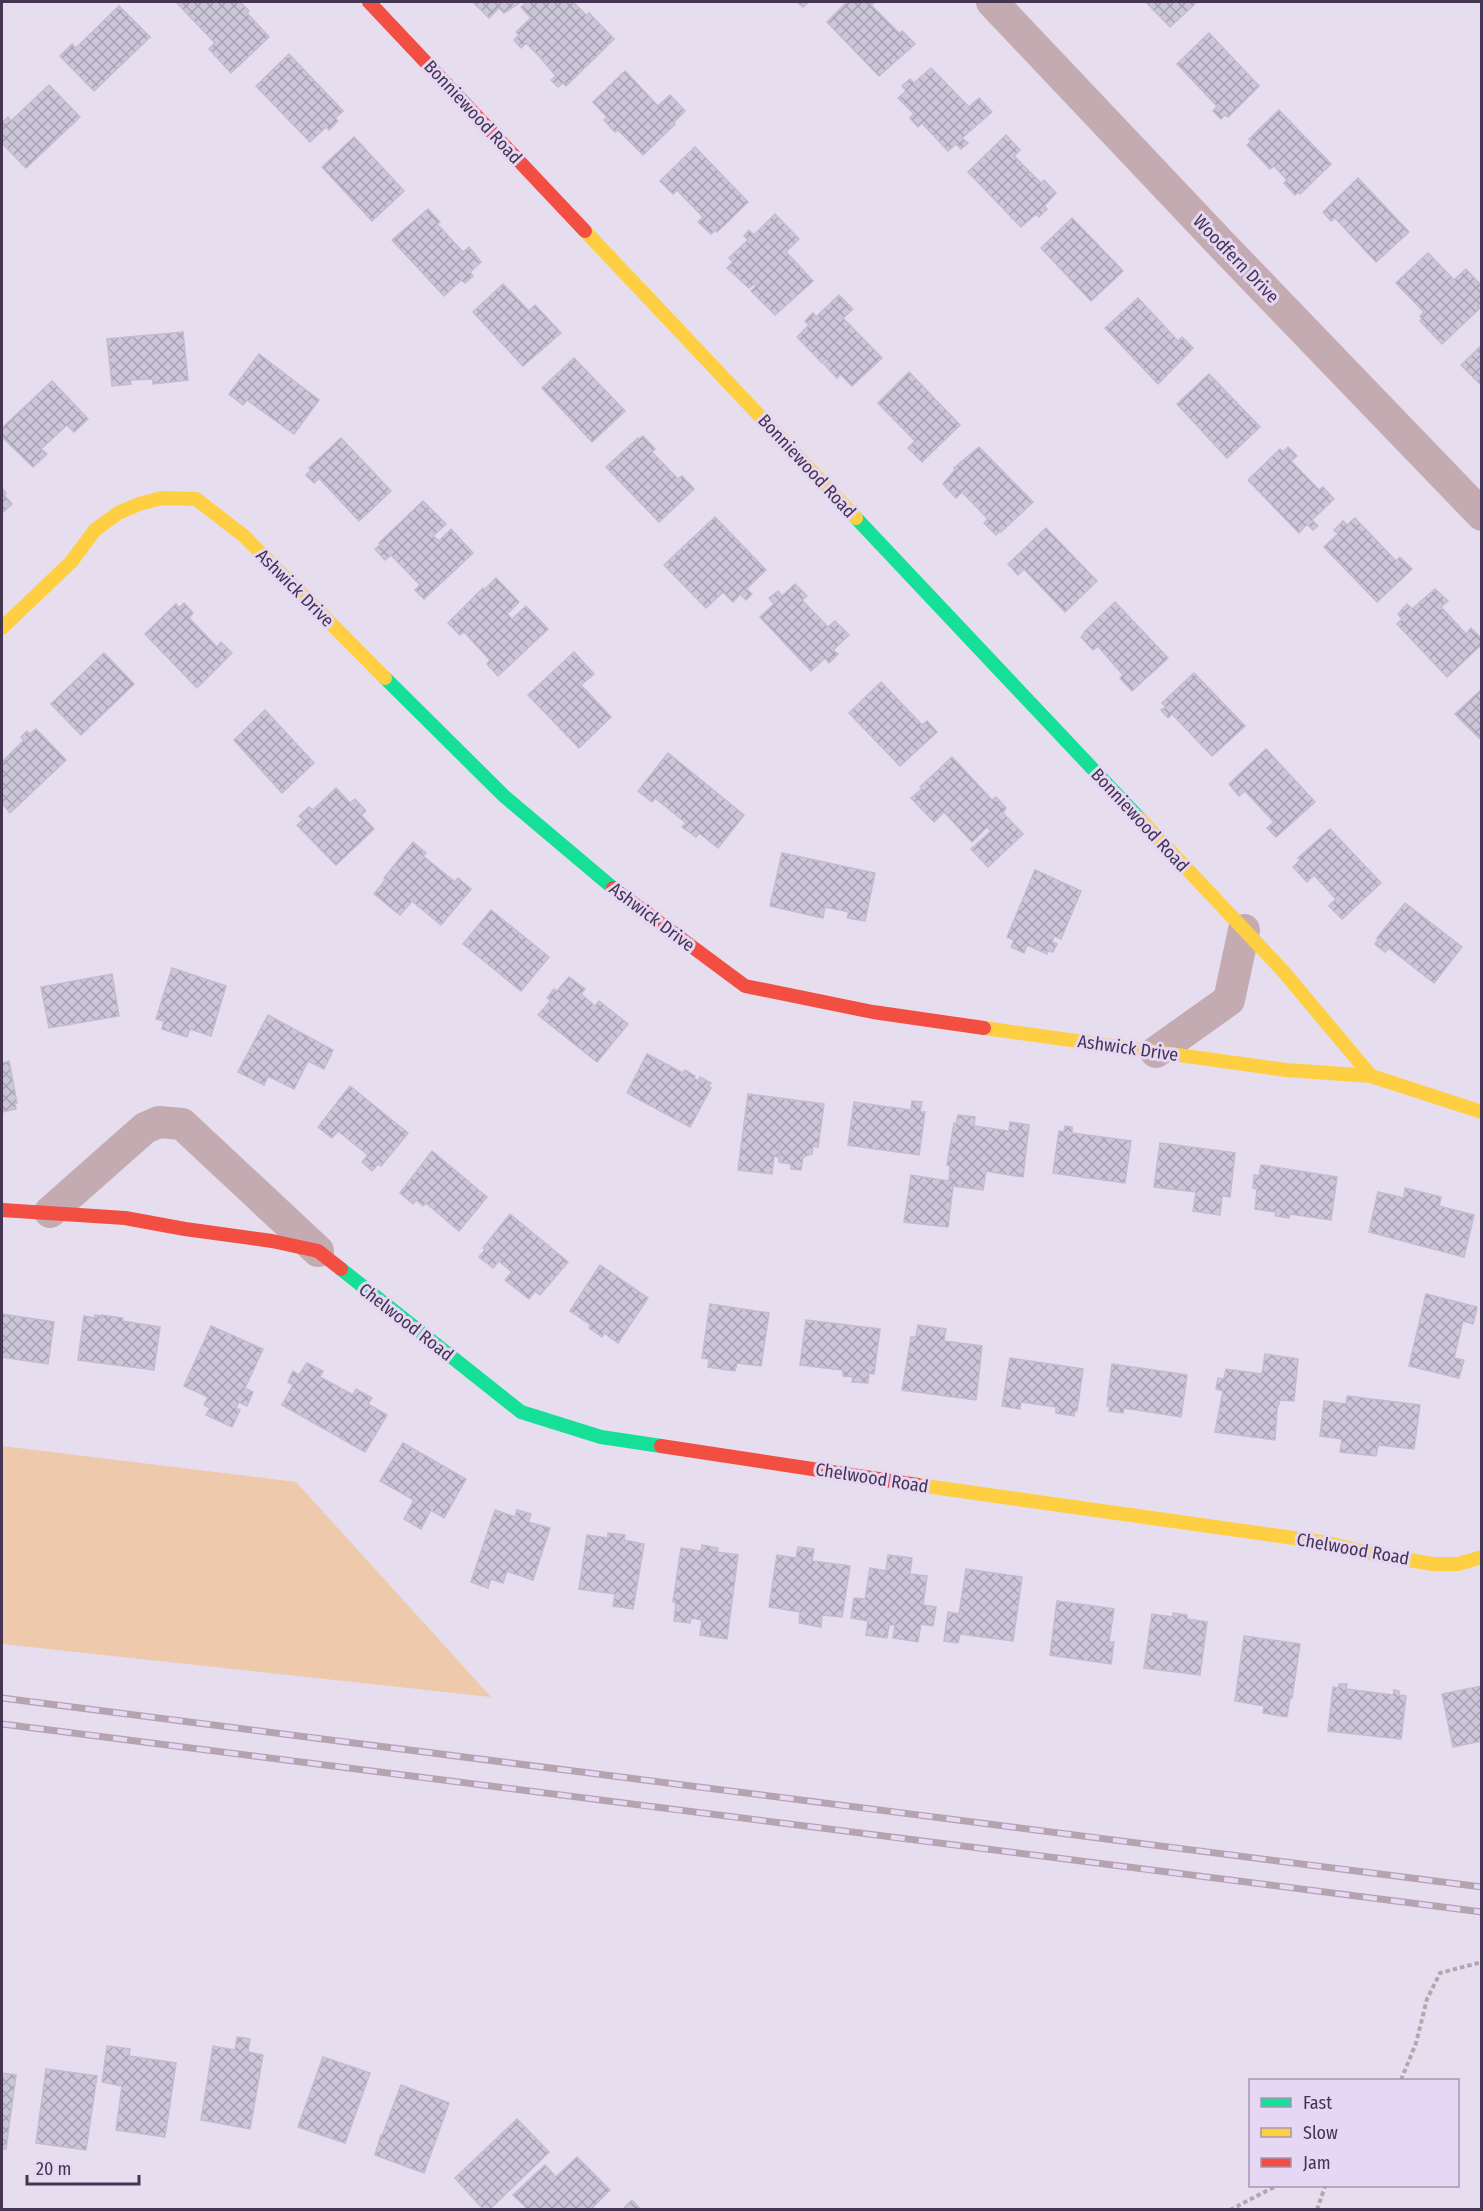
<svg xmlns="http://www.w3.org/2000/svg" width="1483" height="2211" font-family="'Fira Sans Condensed',sans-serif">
<defs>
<pattern id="building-cross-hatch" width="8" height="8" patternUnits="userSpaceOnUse" patternTransform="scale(1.5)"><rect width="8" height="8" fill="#ccc6da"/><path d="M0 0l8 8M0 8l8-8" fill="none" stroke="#a7a2b3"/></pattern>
</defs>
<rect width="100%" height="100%" fill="#e6ddee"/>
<polygon fill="#eec9ab" points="2,1446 296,1482 491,1697 2,1644"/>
<g fill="url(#building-cross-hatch)" stroke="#c2bcd2" stroke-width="1.5">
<polygon points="176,2 240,2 249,11 247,13 269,37 231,73 209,49 215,43"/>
<polygon points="473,2 521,2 504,13 499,8 489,18"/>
<polygon points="527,2 573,2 586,15 589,13 614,39 566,86 563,83 558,87 551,80 556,76 540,57 526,43 521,48 514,40 519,35 516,32 531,18 521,7"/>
<polygon points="797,2 809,2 803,7"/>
<polygon points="847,2 875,2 871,5 900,34 902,31 915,44 879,76 827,22"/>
<polygon points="1146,2 1197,2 1170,27"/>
<polygon points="119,6 150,37 94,91 60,56 72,44 76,48"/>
<polygon points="1209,33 1259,86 1228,117 1225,115 1221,119 1213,111 1217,106 1177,64"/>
<polygon points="289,54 343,111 335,118 338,121 329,130 326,127 310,142 256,86"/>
<polygon points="931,68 969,107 979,98 992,112 962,138 968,143 961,149 956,144 948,151 922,123 918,127 910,118 914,114 898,98 906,91 902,86 910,79 914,83"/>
<polygon points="625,71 658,106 670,95 685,111 674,122 675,124 643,155 618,130 615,132 604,120 607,117 593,102"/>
<polygon points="49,85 80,117 26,168 2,143 2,123 8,117 11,121"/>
<polygon points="1279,110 1331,164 1300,194 1298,192 1295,195 1284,183 1287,180 1274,166 1270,169 1247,145 1251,141 1249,139"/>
<polygon points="1006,135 1020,150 1014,156 1041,183 1044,180 1056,193 1044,206 1047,209 1039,217 1036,214 1021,227 968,172"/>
<polygon points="354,137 404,191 372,221 322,167"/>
<polygon points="695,147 748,202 717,232 716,230 711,234 698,222 703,217 677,190 673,194 660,181"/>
<polygon points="1358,178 1409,232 1376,262 1335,218 1331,221 1323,212"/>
<polygon points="428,209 440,222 437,224 463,252 469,247 481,262 470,272 473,276 465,283 461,280 444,296 392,240"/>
<polygon points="775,214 799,239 786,252 813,281 775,315 751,291 756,286 754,284 749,288 727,268 733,262 729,258 748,240 744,236 749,230 754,235"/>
<polygon points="1072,218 1123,271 1091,301 1041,248"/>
<polygon points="1428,253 1454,280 1466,269 1482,286 1482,302 1478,306 1480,308 1442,344 1420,321 1422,319 1420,316 1424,312 1396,283"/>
<polygon points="503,284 529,311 535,305 561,333 523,366 473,312"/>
<polygon points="839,295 853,309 843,318 882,358 852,386 840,374 837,378 824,364 828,361 826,359 822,363 797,337 809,325 805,321 813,313 816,317"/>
<polygon points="1138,298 1178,341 1182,337 1193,348 1158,384 1105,328"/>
<polygon points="183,332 188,380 153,384 153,379 130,380 131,384 112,386 107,339"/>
<polygon points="1482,345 1482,386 1461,365"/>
<polygon points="259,354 319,400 294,434 247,400 243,405 229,394"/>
<polygon points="574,358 625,411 592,442 542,388"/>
<polygon points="909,372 960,425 922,462 908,448 915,441 878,403"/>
<polygon points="1209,374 1260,427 1227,458 1177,404"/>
<polygon points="52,381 88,419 74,432 67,425 41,449 47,454 33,467 2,437 2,428"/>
<polygon points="643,436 655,449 652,452 678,479 682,476 694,489 659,522 606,467 638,438 639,439"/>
<polygon points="341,438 391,491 359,521 319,478 314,483 306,475 311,470 309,468"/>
<polygon points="979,447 1033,502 1001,532 1000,531 996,535 984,523 988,519 962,492 956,498 943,484 955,470 954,468"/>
<polygon points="1288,447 1297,456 1291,461 1319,490 1323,487 1334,499 1312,520 1318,526 1313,530 1307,524 1299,533 1248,480 1280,449 1283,452"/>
<polygon points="2,488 6,493 4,495 12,504 2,513"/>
<polygon points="423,501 446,524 433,536 439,541 451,529 473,553 424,599 415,590 420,585 391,555 385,560 375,549 381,544 379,543"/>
<polygon points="715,517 766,570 746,589 752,594 746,600 740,594 733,602 723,592 706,608 664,565"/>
<polygon points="1355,518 1396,561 1400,557 1412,569 1377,602 1324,547 1338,534 1334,530 1343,521 1347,525"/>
<polygon points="1046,528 1097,581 1065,612 1024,569 1018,575 1008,564"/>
<polygon points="496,578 519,602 507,614 512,619 526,606 548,629 498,676 487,664 490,660 464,632 460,635 448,623 483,588 484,590"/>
<polygon points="795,584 807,596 802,600 828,627 835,621 849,635 833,650 838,654 829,663 825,658 811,671 760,617 774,604 769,598 778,591 782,596"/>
<polygon points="1435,589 1448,601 1441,607 1466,634 1471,628 1482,639 1482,644 1447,677 1397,624 1402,619 1398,614 1407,604 1412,609"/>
<polygon points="1115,602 1168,658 1132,691 1120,678 1123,675 1098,646 1093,650 1081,637 1085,633 1084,632"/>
<polygon points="184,603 193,613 189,618 217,647 221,642 232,653 197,688 145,634 176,604 179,608"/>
<polygon points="574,652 594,674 581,685 611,717 579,748 528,695"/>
<polygon points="104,653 134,684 81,735 51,704"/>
<polygon points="1194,673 1245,726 1212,756 1172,714 1168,718 1161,710 1166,707 1162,703"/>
<polygon points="881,682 922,725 927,721 937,732 900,766 849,713"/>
<polygon points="1482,689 1482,741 1455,714"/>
<polygon points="265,710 314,763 282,793 234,740"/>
<polygon points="36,729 66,760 10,813 2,803 2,762 24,740 21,737 27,731 30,734"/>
<polygon points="1266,749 1315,802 1276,837 1267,828 1274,822 1245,791 1239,796 1229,784"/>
<polygon points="668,753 744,815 718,848 699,833 696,837 682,827 686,823 655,798 652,802 638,791"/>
<polygon points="952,757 992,800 996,797 1006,808 1003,813 1023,834 988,867 971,849 991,831 987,827 972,842 944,812 934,822 911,798 922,789 920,787"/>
<polygon points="336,788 350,803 355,799 366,811 361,815 374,829 336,865 297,825 303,820 299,816 309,807 313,810"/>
<polygon points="1330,829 1381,883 1342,919 1329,906 1336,899 1314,875 1307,882 1293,867 1300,860 1298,858"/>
<polygon points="413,842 426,853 423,856 455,882 458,878 471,889 441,925 412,901 400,915 374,894 386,879 384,878"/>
<polygon points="782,853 875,873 865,921 847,918 849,912 825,907 823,918 770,906"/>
<polygon points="1035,870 1081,891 1061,939 1054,936 1052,942 1057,944 1053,952 1048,951 1047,954 1027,945 1024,953 1011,947 1014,940 1007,937"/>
<polygon points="1405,903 1462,947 1434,983 1389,948 1385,952 1375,944 1378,940 1377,938"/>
<polygon points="491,910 549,957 521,991 463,944"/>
<polygon points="172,968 226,986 211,1036 190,1029 187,1037 162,1029 164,1021 156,1019"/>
<polygon points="112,974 119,1016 49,1028 41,987"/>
<polygon points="569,977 585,989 581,994 595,1006 599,1001 628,1024 597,1062 538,1015 551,1000 547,998 554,989 557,991"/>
<polygon points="268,1015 333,1050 324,1069 308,1061 294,1089 268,1076 264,1085 238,1072"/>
<polygon points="647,1054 683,1073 685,1070 695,1076 694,1078 698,1081 700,1077 711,1083 708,1087 711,1088 690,1127 627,1093"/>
<polygon points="9,1061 17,1103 15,1103 16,1109 2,1112 2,1063"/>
<polygon points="350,1086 408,1133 381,1166 378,1164 372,1171 362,1162 368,1155 338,1131 332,1138 318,1127"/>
<polygon points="748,1094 824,1104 818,1147 813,1146 812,1154 803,1157 801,1170 791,1169 791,1164 779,1162 780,1142 778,1157 774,1156 772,1174 738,1170"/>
<polygon points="912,1101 922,1102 920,1112 925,1112 919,1155 848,1145 854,1102 911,1110"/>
<polygon points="958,1115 975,1117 974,1126 1009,1131 1010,1122 1029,1125 1023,1177 986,1171 983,1190 953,1186 948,1227 904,1222 911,1175 949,1181 950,1166 947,1165 954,1123 956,1124"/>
<polygon points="1065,1126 1072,1127 1072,1133 1131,1141 1125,1183 1053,1173 1059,1131 1064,1132"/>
<polygon points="1160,1143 1235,1153 1230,1197 1222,1196 1220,1215 1193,1211 1196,1192 1154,1187"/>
<polygon points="432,1151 487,1197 459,1231 426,1203 423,1206 416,1200 413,1204 400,1193"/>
<polygon points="1261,1165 1337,1177 1331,1220 1290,1214 1289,1218 1275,1216 1276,1212 1255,1209 1257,1189 1253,1188 1254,1175 1259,1176"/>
<polygon points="1405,1188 1441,1197 1439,1206 1474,1215 1464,1257 1369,1232 1378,1192 1404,1198"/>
<polygon points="510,1214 568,1262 540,1295 535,1291 529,1299 505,1280 512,1272 499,1261 493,1268 479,1257 485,1250 483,1248"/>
<polygon points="600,1265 648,1298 618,1343 604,1333 602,1337 589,1328 591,1325 570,1311"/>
<polygon points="1426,1294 1477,1307 1473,1324 1463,1321 1454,1358 1464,1360 1459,1378 1409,1366"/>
<polygon points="710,1304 769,1313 761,1366 737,1363 735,1371 708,1367 709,1359 702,1358"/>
<polygon points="2,1314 54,1322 48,1364 2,1357"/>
<polygon points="95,1315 101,1316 102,1319 102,1315 123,1318 122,1321 160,1327 154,1370 78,1360 84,1316 95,1318"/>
<polygon points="806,1320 880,1329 874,1374 869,1373 868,1383 852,1382 853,1377 843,1376 843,1370 800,1365"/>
<polygon points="918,1325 946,1329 944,1341 982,1346 976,1400 902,1390 911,1337 916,1337"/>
<polygon points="211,1326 263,1349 245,1388 253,1392 247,1406 239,1402 236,1408 240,1410 232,1427 206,1415 210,1408 204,1405 208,1397 184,1386"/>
<polygon points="1265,1354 1298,1359 1294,1401 1280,1400 1277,1409 1275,1440 1215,1432 1223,1391 1216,1389 1218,1378 1224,1379 1226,1369 1262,1374"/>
<polygon points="1010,1358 1083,1369 1077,1411 1075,1411 1074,1416 1056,1413 1056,1407 1021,1402 1020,1409 1002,1406"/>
<polygon points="307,1363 323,1371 320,1377 353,1395 356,1389 372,1398 368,1404 387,1415 365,1452 282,1405 293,1385 288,1382 293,1371 299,1375"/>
<polygon points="1112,1364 1187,1375 1181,1417 1124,1408 1123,1413 1109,1411 1110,1406 1107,1406"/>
<polygon points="1347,1396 1420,1405 1414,1449 1378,1445 1376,1456 1340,1452 1342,1439 1320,1436 1324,1401 1346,1404"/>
<polygon points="403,1443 466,1479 444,1518 431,1510 421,1529 404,1519 414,1500 380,1481"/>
<polygon points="495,1510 515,1517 517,1510 531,1514 528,1522 550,1528 533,1580 507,1571 503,1583 491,1579 488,1588 471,1582"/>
<polygon points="608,1533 625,1535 624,1540 644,1544 633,1609 613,1606 615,1594 579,1589 587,1535 608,1538"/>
<polygon points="702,1545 718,1548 717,1552 738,1555 727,1639 700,1635 702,1620 691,1618 690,1623 674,1621 676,1602 673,1602 681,1548 701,1551"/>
<polygon points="798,1547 814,1549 812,1561 850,1566 842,1617 822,1615 821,1627 799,1623 800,1612 769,1607 777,1555 796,1558"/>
<polygon points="888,1555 912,1558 910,1574 927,1576 923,1605 936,1607 933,1626 921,1624 918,1642 893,1638 895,1625 889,1625 887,1638 866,1635 868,1621 851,1618 854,1598 865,1599 870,1568 886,1571"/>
<polygon points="966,1569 1022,1577 1013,1641 960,1634 958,1643 944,1641 948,1612 959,1614"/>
<polygon points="1057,1601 1114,1609 1109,1642 1114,1642 1111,1664 1050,1655"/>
<polygon points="1173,1613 1187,1615 1187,1619 1207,1622 1200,1675 1144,1668 1152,1614 1173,1617"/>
<polygon points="1244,1636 1300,1644 1292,1698 1290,1698 1287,1717 1263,1713 1264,1706 1235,1701"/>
<polygon points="1339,1684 1347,1684 1346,1689 1393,1695 1394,1690 1399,1691 1399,1695 1406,1696 1401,1739 1328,1731 1333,1687 1339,1688"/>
<polygon points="1482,1686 1482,1741 1453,1747 1442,1694"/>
<polygon points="237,2037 250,2039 248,2052 263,2055 250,2129 201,2120 213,2046 235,2050"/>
<polygon points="107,2046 130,2049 129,2056 176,2063 165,2137 116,2130 122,2086 102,2082"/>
<polygon points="323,2057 370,2073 345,2143 298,2127"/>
<polygon points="46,2069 97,2076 86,2150 36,2143"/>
<polygon points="2,2073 16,2075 6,2149 2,2149"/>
<polygon points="401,2085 449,2103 424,2173 375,2155 381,2135 382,2136"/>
<polygon points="517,2119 549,2152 489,2210 484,2210 455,2178"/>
<polygon points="577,2157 610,2190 590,2210 523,2210 526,2207 513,2195 545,2165 556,2177"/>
<polygon points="632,2200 641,2210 622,2210"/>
</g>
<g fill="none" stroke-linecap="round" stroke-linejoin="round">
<g stroke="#b6a5ad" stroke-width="4" stroke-dasharray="4.5 3" stroke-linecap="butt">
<polyline points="1401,2080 1416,2043 1427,1999 1440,1973 1482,1962"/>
<polyline points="1230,2210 1276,2186"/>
<polyline points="1317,2210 1325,2186"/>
</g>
<g stroke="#c4aab1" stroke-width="32">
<polyline points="992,2 1223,246 1482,515"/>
<polyline points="1156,1052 1229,1000 1244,930"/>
<polyline points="50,1212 145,1128 159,1122 182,1124 318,1251"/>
</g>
<g stroke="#16e098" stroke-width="14">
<polyline points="856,518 1140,819"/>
<polyline points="385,678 504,796 613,888"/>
<polyline points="341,1269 521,1412 601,1437 661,1446"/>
</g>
<g stroke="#ffcf43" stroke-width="14">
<polyline points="585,231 856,518"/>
<polyline points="2,628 71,562 95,530 118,513 139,504 162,498 196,499 244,536 385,678"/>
<polyline points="1140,819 1283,971 1371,1076"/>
<polyline points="984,1028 1286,1070 1371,1076 1482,1112"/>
<polyline points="918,1485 1329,1543 1372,1554 1433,1564 1458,1564 1482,1557"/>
</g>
<g stroke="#f24e42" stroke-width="14">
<polyline points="369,2 585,231"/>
<polyline points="613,888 745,986 873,1012 984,1028"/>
<polyline points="2,1210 125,1218 185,1229 272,1241 318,1251 341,1269"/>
<polyline points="661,1446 918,1485"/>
</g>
<defs>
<g id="rail">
<polyline points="2,1698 1482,1887"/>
<polyline points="2,1724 1482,1912"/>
</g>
</defs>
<use href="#rail" stroke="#b3a4af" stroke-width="7"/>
<use href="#rail" stroke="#e6d7f4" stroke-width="4.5" stroke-dasharray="14" stroke-linecap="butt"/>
</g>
<g text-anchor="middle" stroke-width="6" stroke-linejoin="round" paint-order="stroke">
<g font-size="18" fill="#453553" stroke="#e6d7f4">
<text transform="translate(473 112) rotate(47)" y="6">Bonniewood Road</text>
<text transform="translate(1236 259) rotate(46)" y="6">Woodfern Drive</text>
<text transform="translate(807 466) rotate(47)" y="6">Bonniewood Road</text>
<text transform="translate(295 588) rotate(45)" y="6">Ashwick Drive</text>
<text transform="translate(1140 820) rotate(47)" y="6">Bonniewood Road</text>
<text transform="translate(652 917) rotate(37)" y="6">Ashwick Drive</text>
<text transform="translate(1128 1048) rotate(8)" y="6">Ashwick Drive</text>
<text transform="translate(406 1322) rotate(38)" y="6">Chelwood Road</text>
<text transform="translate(872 1478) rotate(9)" y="6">Chelwood Road</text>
<text transform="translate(1353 1549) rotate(10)" y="6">Chelwood Road</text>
</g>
</g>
<rect width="1483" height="2211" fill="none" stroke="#453553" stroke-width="6"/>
<rect x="1249" y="2079" width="210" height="108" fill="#e6d7f4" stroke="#a696b4" stroke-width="1.5"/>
<rect x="1261" y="2098" width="30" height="9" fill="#16e098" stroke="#a696b4" stroke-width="1.5"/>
<text x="1303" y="2109" font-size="18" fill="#453553">Fast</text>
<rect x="1261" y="2128" width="30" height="9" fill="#ffcf43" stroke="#a696b4" stroke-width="1.5"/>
<text x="1303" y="2139" font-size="18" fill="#453553">Slow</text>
<rect x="1261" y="2158" width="30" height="9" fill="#f24e42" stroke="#a696b4" stroke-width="1.5"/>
<text x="1303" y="2169" font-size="18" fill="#453553">Jam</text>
<path d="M27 2175v9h112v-9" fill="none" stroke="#453553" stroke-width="3"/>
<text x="36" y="2175" font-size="18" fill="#453553" stroke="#e6d7f4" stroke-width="4.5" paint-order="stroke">20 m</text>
</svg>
